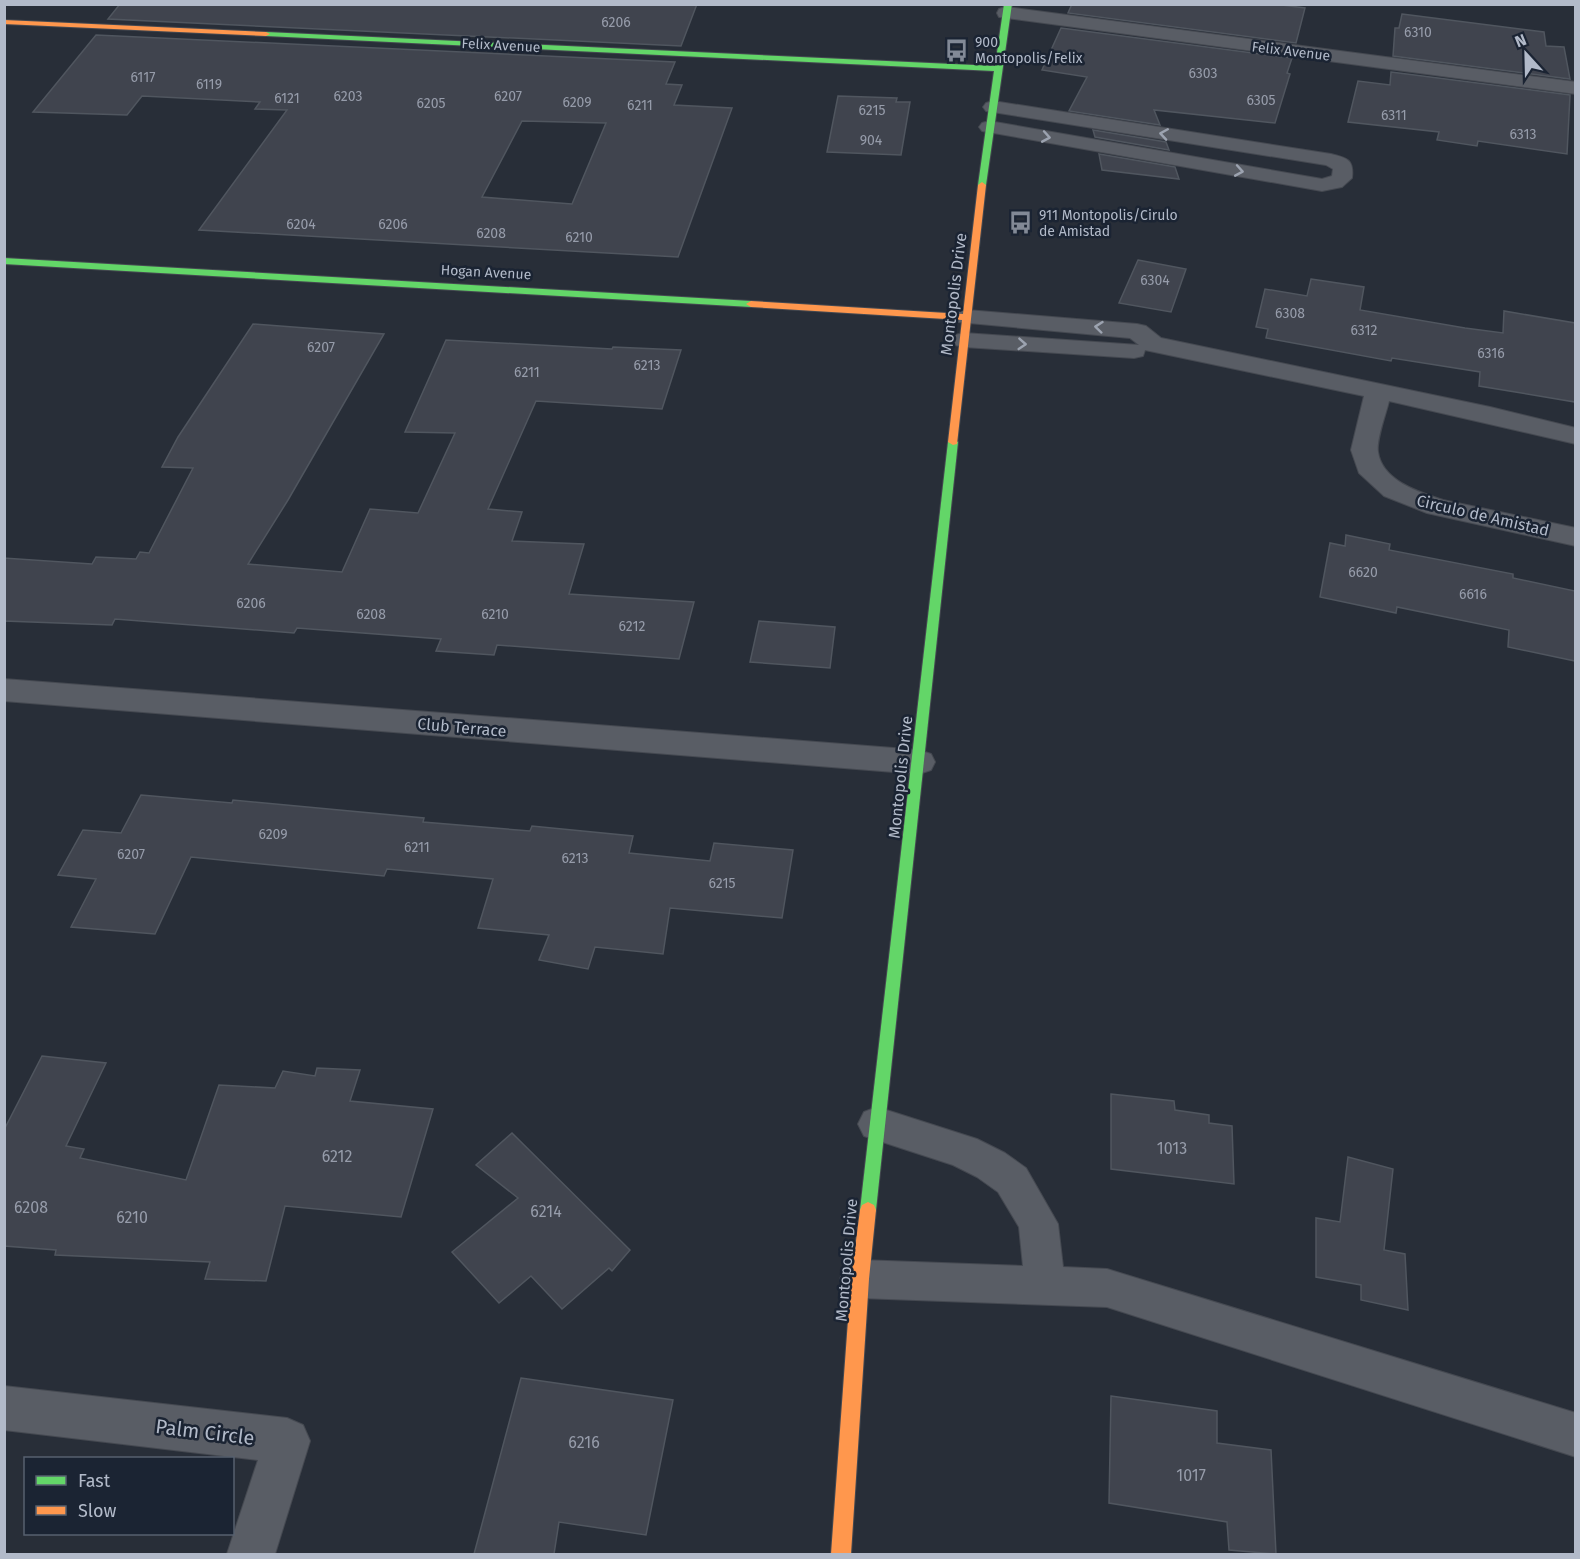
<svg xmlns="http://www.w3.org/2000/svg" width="1580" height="1559" font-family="'Fira Sans',sans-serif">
<rect width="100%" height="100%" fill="#282e38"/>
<g fill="#40444e" stroke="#50565f" stroke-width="1.5" fill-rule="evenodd">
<polygon points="120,4 697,4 681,46 108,19"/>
<polygon points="1072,4 1274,4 1305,8 1296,43 1068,13"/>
<polygon points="1402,14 1544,32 1546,46 1564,47 1570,79 1393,56 1395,28 1399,28"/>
<polygon points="1061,28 1292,58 1287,73 1290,74 1275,123 1154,110 1160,125 1069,111 1087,77 1042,70"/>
<path d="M96 35 675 62 666 84 682 85 674 105 732 108 678 257 199 230 287 110 255 109 260 102 142 96 127 115 33 112ZM522 121 606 123 572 204 482 197Z"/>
<polygon points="1391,72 1570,95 1567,154 1478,141 1477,146 1437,140 1439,132 1348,122 1358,81 1390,85"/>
<polygon points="838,96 897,98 896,102 910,102 901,155 827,152"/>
<polygon points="1093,130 1166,142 1169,150 1095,137"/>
<polygon points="1099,154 1175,167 1179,179 1102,170"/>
<polygon points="1138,260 1186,269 1171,312 1119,303"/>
<polygon points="1311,279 1364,287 1360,310 1465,328 1503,333 1504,311 1575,323 1575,402 1479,386 1480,372 1392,358 1391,361 1266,338 1268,329 1256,327 1265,289 1307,296"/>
<polygon points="253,324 384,334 288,500 248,564 342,572 370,509 418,513 455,433 405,432 446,340 612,349 613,347 681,350 662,409 536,401 488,509 522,512 512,541 584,544 569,594 694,602 679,659 497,645 494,655 436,651 441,639 297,628 294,633 115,619 112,625 4,621 4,558 92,564 96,557 136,559 140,552 149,553 193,468 162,467 178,437"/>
<polygon points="1346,535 1390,544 1389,550 1513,574 1513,578 1575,591 1575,661 1508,647 1509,630 1397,607 1396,613 1320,597 1330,543 1345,546"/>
<polygon points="759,621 835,627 830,668 750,662"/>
<polygon points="141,795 232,803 233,800 424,818 423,822 530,831 532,826 633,836 629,853 710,861 714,843 793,850 782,918 670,908 663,954 595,947 588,969 539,960 549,935 478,928 493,879 387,869 384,876 191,857 155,934 71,927 96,879 58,875 83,830 121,833"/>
<polygon points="42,1056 106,1063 66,1146 84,1149 80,1158 186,1180 219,1085 275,1088 283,1071 315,1076 317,1068 360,1070 350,1101 433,1109 401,1217 285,1206 266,1281 205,1279 210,1262 55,1255 56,1250 4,1246 4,1130"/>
<polygon points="1111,1094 1174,1101 1175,1110 1209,1115 1209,1123 1232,1126 1234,1184 1111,1169"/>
<polygon points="512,1133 630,1250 612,1271 609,1268 562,1309 531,1276 499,1303 452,1252 518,1198 476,1165"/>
<polygon points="1348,1157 1393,1169 1384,1250 1405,1254 1408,1310 1361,1300 1361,1285 1316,1277 1316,1218 1340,1222"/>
<polygon points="521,1378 673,1400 646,1535 559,1522 554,1554 474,1554"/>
<polygon points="1111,1396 1217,1411 1217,1443 1271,1450 1276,1554 1229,1550 1227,1522 1109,1503"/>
</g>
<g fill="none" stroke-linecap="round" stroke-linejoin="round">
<defs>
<g id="lane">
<path d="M993 101 1331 154C1348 158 1354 160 1352 178L1342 187 1322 191 982 131 979 127 982 123 989 121 1322 179 1332 176 1333 169 1326 165 986 111 983 107 986 103Z"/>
<polygon points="877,1107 977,1139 1005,1153 1026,1168 1058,1224 1063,1267 1107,1269 1576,1413 1576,1457 1107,1307 860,1298 846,1292 840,1279 846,1266 860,1260 1023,1266 1019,1227 998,1192 977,1177 953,1165 864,1136 858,1124 864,1112"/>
</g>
<g id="street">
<polygon points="1006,7 1576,82 1576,94 999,17 997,13 999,9"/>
<path d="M967 310 1137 324 1146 326 1161 338 1490 407 1576 428V444L1389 401C1386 414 1376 440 1378 452 1382 481 1419 492 1443 500L1576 528V546L1427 513 1384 496 1359 473 1351 450 1364 396 1145 350 1143 356 1134 358 964 347 955 345 952 340 955 335 964 333 1139 345 1130 338 958 322 955 317 958 312Z"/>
<polygon points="4,679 919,750 931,754 935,762 931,770 919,774 4,701"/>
<polygon points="4,1386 287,1418 303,1425 310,1441 275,1554 227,1554 258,1460 4,1430"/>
</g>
<g id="fast">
<polygon points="1004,4 1012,4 986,185 982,188 978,185 994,71 266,36 262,34 266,32 995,66"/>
<polygon points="4,258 751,301 756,304 751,307 4,264"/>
<polygon points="953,439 958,442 876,1210 874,1215 868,1218 862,1215 860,1210 948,442"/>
</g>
<g id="slow">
<polygon points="4,20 266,32 270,34 266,36 4,24"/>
<polygon points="982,182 986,185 957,444 953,445 948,442 962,320 751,307 746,304 751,301 963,314 978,185"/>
<polygon points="868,1202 874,1205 876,1210 869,1279 851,1554 831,1554 851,1279 860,1210 862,1205"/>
</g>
</defs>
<use href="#lane" stroke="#454951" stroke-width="2"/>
<use href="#street" stroke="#454951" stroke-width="2"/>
<use href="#fast" stroke="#454951" stroke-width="2"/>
<use href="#slow" stroke="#454951" stroke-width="2"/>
<use href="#lane" fill="#595d65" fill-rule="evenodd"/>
<use href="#street" fill="#595d65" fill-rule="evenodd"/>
<use href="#fast" fill="#63d668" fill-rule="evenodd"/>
<use href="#slow" fill="#ff974d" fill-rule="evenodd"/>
</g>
<defs><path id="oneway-chevron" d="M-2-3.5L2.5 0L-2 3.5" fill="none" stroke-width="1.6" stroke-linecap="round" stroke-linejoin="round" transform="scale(1.5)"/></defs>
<g stroke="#9ca3b0">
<use href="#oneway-chevron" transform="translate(1164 134) rotate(-171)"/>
<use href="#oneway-chevron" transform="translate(1046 137) rotate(10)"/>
<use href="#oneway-chevron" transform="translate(1239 171) rotate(10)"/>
<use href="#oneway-chevron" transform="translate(1099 327) rotate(-174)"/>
<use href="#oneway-chevron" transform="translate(1022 344) rotate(4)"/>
</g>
<defs>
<symbol id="bus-bare" viewBox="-9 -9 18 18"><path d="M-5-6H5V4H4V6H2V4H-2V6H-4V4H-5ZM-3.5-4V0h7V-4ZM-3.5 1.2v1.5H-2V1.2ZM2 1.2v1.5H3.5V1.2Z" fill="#828996" stroke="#1b2433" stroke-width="2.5" paint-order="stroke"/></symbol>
</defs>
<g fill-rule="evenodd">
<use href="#bus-bare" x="940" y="34" width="33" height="33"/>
<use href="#bus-bare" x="1004" y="206" width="33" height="33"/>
</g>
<g text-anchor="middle" stroke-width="5" stroke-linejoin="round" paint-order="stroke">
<g font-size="14" fill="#969caa">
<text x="616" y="27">6206</text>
<text x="1418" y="37">6310</text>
<text x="1203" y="78">6303</text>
<text x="143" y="82">6117</text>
<text x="209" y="89">6119</text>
<text x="348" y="101">6203</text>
<text x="508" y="101">6207</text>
<text x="287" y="103">6121</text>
<text x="1261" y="105">6305</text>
<text x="577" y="107">6209</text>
<text x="431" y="108">6205</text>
<text x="640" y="110">6211</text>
<text x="872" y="115">6215</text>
<text x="1394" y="120">6311</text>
<text x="1523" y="139">6313</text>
<text x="871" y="145">904</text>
<text x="301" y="229">6204</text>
<text x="393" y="229">6206</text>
<text x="491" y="238">6208</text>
<text x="579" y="242">6210</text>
<text x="1155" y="285">6304</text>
<text x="1290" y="318">6308</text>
<text x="1364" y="335">6312</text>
<text x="321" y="352">6207</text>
<text x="1491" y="358">6316</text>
<text x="647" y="370">6213</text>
<text x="527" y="377">6211</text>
<text x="1363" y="577">6620</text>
<text x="1473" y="599">6616</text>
<text x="251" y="608">6206</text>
<text x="371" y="619">6208</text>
<text x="495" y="619">6210</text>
<text x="632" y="631">6212</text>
<text x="273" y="839">6209</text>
<text x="417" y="852">6211</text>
<text x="131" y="859">6207</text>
<text x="575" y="863">6213</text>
<text x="722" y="888">6215</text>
</g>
<g font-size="14" fill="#b2bac9" stroke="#1b2433" text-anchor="start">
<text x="975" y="47">900<tspan x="975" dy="16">Montopolis/Felix</tspan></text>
<text x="1039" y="220">911 Montopolis/Cirulo<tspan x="1039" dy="16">de Amistad</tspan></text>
</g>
<g font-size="14" fill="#b2bac9" stroke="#1b2433">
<text transform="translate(501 45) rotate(3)" y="5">Felix Avenue</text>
<text transform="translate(1291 51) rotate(7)" y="5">Felix Avenue</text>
<text transform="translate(486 272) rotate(3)" y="5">Hogan Avenue</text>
</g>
<g font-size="16" fill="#b2bac9" stroke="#1b2433">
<text transform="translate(953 294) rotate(-83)" y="6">Montopolis Drive</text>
<text transform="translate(1483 515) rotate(13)" y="6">Circulo de Amistad</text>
<text transform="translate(462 727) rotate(5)" y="6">Club Terrace</text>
<text transform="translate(900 777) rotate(-84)" y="6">Montopolis Drive</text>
<text transform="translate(846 1260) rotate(-85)" y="6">Montopolis Drive</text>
</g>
<g font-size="16" fill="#969caa">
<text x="1172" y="1154">1013</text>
<text x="337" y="1162">6212</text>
<text x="31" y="1213">6208</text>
<text x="546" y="1217">6214</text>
<text x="132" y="1223">6210</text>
<text x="584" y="1448">6216</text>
<text x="1191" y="1481">1017</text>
</g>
<g font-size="20" fill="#b2bac9" stroke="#1b2433">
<text transform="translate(205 1432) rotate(7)" y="7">Palm Circle</text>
</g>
</g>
<rect width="1580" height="1559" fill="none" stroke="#b2bac9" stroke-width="12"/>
<rect x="24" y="1457" width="210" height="78" fill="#1b2433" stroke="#57606f" stroke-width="1.5"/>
<rect x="36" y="1476" width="30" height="9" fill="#63d668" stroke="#57606f" stroke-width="1.5"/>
<text x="78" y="1487" font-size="18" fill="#b2bac9">Fast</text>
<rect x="36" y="1506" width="30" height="9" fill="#ff974d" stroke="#57606f" stroke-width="1.5"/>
<text x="78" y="1517" font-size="18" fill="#b2bac9">Slow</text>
<g transform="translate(1526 54) rotate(338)" stroke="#1b2433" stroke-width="4.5" paint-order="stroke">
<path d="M0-4.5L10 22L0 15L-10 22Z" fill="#b2bac9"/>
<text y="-9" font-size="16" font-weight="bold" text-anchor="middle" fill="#b2bac9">N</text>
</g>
</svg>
